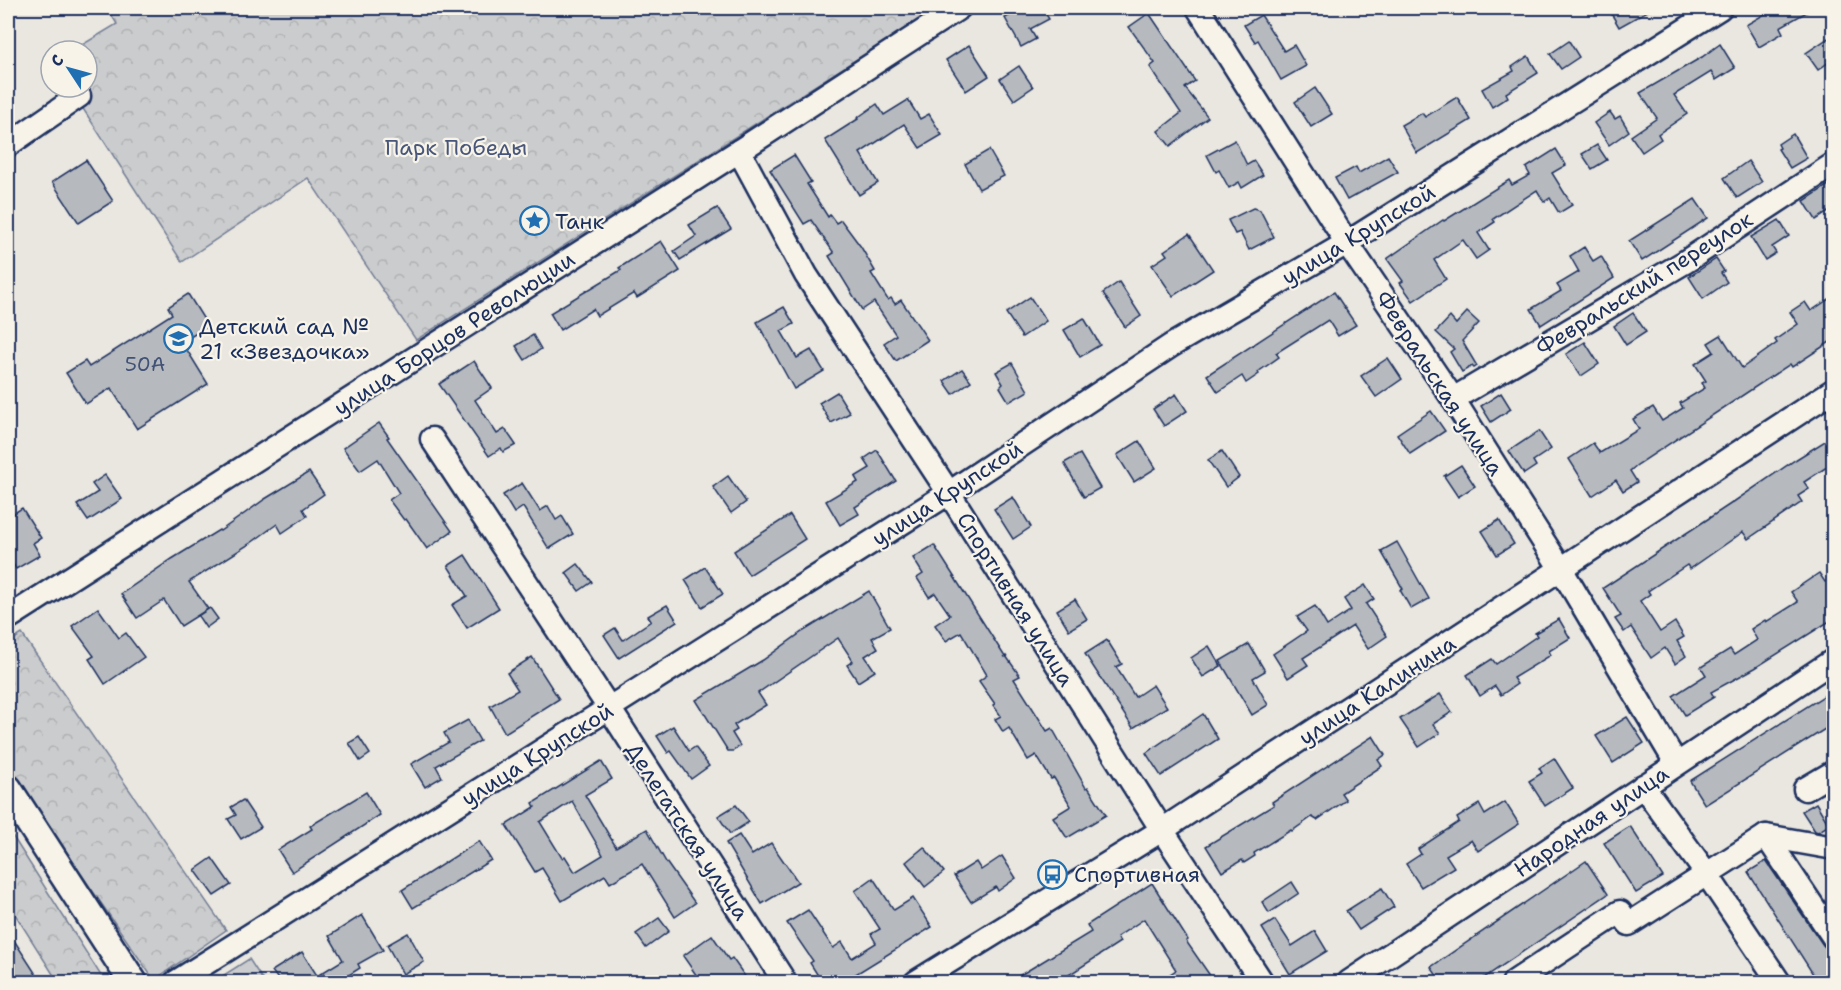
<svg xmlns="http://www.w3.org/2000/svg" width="1841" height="990" font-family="'Shantell Sans',sans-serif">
<defs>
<pattern id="park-crowns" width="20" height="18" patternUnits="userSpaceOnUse" patternTransform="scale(1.5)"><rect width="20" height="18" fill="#cbcccd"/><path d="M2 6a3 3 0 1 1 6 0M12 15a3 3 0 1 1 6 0" fill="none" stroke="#aeb0b2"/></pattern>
</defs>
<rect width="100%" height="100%" fill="#eae7e0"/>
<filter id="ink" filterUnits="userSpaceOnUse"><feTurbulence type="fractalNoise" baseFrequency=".0167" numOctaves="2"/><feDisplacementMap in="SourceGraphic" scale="12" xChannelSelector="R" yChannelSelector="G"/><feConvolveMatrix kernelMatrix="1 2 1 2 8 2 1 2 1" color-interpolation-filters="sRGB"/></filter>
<g filter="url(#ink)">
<g fill="url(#park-crowns)" stroke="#737e96" stroke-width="1.5">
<polygon points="107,8 937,8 416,340 308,178 182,262 69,87 87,87 87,51 72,51 117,24"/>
<polygon points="22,634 226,930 154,980 8,768 8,643"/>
<polygon points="8,829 105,982 58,982 8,903"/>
<polygon points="249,959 264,982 213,982"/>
</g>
<g fill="#b6babf" stroke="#1b2f5e" stroke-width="1.5" fill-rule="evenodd">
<polygon points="1025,8 1042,8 1049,19 1030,29 1036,39 1021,47 1005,18"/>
<polygon points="1608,8 1653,8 1619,27"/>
<polygon points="1775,8 1814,8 1780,27 1783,33 1759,47 1746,25"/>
<polygon points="1149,13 1195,81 1185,88 1208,117 1170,146 1158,131 1181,113 1150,67 1155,63 1129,27"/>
<polygon points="1261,15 1284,51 1294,45 1306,66 1281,80 1258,40 1255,42 1244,25"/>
<polygon points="1833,35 1833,59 1818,70 1806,53"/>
<polygon points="1569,41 1579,57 1561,69 1550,54"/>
<polygon points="1720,44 1735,68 1716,80 1711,72 1674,95 1687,114 1658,134 1661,139 1642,152 1631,136 1657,118 1640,93 1702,57"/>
<polygon points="969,45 989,76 966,91 946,60"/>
<polygon points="1528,56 1538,73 1506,93 1508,97 1492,107 1482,89 1514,71 1512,67"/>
<polygon points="1019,66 1033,87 1014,100 1000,79"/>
<polygon points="1315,88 1332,114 1311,127 1295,102"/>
<polygon points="1457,97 1471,120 1417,153 1401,125 1422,113 1425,117"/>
<polygon points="908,100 920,119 929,114 942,135 920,148 904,124 860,153 878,183 859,195 825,140 858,119 857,118 877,104 884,115"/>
<polygon points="1610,112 1615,119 1620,116 1629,131 1609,145 1594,123"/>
<polygon points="1793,134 1807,158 1790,168 1778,149 1780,148 1778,144"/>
<polygon points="1235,140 1247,165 1254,161 1263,175 1242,188 1239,182 1229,188 1219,170 1216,172 1207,155"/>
<polygon points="1597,145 1607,160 1592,169 1582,154"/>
<polygon points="1556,149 1566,165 1552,173 1572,205 1559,213 1550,198 1544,202 1537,190 1493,219 1495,222 1478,233 1489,250 1476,259 1463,240 1434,260 1446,279 1413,301 1400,283 1403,281 1387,259 1443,220 1444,221 1509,180 1512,185 1530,175 1526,168"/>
<polygon points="989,150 1004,176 979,189 965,164"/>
<polygon points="794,155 811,182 807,184 828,217 830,215 836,223 841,220 861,247 875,271 871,273 888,300 891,298 895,304 901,300 928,340 896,361 884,343 896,335 874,302 862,310 829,256 834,253 811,220 804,224 770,170"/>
<polygon points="1388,156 1398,172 1347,200 1335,178 1356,167 1359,173"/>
<polygon points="86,160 113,201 79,223 52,182"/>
<polygon points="1748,161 1762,182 1737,198 1724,178"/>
<polygon points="1833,182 1833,209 1816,220 1804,201"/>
<polygon points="1695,199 1708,218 1642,261 1629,241"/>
<polygon points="717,208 731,229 680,260 674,251 696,236 689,225"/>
<polygon points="1253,208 1260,210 1274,237 1249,250 1240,232 1235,234 1228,220"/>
<polygon points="1779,220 1789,236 1772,247 1776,253 1765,260 1751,237"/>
<polygon points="1189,234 1213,270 1173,296 1152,265 1167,255 1164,251"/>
<polygon points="661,241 680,271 637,298 634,293 597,316 593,309 560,330 550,313 621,270 619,268"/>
<polygon points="1584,247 1593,261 1601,256 1614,278 1541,325 1531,309 1561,291 1557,285 1579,272 1570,256"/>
<polygon points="1716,259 1724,271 1721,273 1727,282 1703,299 1689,277"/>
<polygon points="1119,282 1141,316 1125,327 1103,293"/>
<polygon points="1334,292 1356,325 1338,336 1328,320 1276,353 1279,357 1258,372 1259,374 1246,383 1242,376 1218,392 1207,375"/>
<polygon points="188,294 208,326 182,342 208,384 137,429 111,388 86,404 66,373 85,361 89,367 172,314 168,307"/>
<polygon points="1030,297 1046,321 1022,337 1006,313"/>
<polygon points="1829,299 1833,306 1833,340 1792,367 1790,364 1637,465 1630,471 1637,482 1623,491 1616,480 1592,496 1569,459 1593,443 1600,453 1639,429 1633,419 1653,407 1662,421 1683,408 1680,403 1705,388 1702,383 1706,381 1695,364 1714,352 1708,343 1721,335 1742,368 1777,343 1775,340 1798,324 1790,312 1805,302 1811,311"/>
<polygon points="784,307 794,324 781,331 797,358 811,350 824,371 794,389 757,322"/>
<polygon points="1467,312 1479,323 1462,341 1477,366 1474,368 1472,366 1462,372 1450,352 1454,349 1436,332 1450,317 1456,324"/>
<polygon points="1633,313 1646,332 1626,345 1614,326"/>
<polygon points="1084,318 1100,345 1080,357 1064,330"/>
<polygon points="533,335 541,349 525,360 516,346"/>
<polygon points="1585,342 1599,364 1581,376 1566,354"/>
<polygon points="1388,358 1402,379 1376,397 1361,376"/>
<polygon points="474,361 492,388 475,400 497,434 505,429 516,445 503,452 501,448 489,456 439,384"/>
<polygon points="1012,363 1028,391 1009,402 1000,387 1003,384 996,372"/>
<polygon points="962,369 971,381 953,394 944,381"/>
<polygon points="837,392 850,413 831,423 819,403"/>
<polygon points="1501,393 1511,409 1491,422 1481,406"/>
<polygon points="1176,394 1187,411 1164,426 1153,409"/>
<polygon points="1431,411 1445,431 1410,454 1397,434"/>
<polygon points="379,423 389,437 387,438 452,531 427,549 406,519 404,520 389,500 399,493 378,459 360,471 343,448"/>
<polygon points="1539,431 1551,449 1533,461 1536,466 1524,474 1509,451"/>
<polygon points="1833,436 1833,463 1804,482 1809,489 1798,496 1802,502 1748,539 1743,532 1690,569 1687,565 1648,591 1650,594 1640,601 1660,632 1675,622 1684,637 1677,641 1686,656 1675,664 1665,648 1651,658 1631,627 1624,632 1615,619 1621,616 1603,588 1729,505 1795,460"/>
<polygon points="1139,441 1156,468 1134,482 1117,455"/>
<polygon points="877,450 896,481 855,507 859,514 840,525 826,501 858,482 855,477 870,468 864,459"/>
<polygon points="1222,451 1239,477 1226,487 1208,460"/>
<polygon points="1080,454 1100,488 1084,497 1064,463"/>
<polygon points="1461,465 1475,486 1458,497 1444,476"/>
<polygon points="309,472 324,494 303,509 307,516 282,533 277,524 251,543 189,582 208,609 181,626 164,600 137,618 121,594 172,559 219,530 220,531 265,499"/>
<polygon points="105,475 122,499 88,521 77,505 98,492 92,484"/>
<polygon points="728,476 746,502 731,513 713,487"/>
<polygon points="522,483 540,511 548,506 556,520 562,516 573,534 549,549 523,507 514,513 503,495"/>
<polygon points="1013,497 1031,527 1013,539 994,509"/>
<polygon points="22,508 41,538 33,543 40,555 16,569 8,555 8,517"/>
<polygon points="790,515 805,539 749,575 734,551"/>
<polygon points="1499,520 1514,544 1497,555 1482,531"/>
<polygon points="1397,542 1429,599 1411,609 1400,590 1403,589 1381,551"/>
<polygon points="934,545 1005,657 1006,656 1020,676 1014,679 1047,731 1052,728 1086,788 1088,787 1106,815 1067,838 1053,817 1071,806 1054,778 1051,779 1036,755 1028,760 1009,728 1003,732 995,719 1001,716 993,705 995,704 979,681 987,675 961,632 946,641 935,625 950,615 935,593 929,597 917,578 923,574 913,558"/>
<polygon points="465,555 499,608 467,628 452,605 467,596 448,566"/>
<polygon points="578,564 592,582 579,591 566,573"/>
<polygon points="705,567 723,594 702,607 685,580"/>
<polygon points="1819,573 1825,582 1828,580 1833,588 1833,619 1755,668 1711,692 1714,697 1685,715 1673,696 1706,675 1701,667 1730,649 1734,655 1757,640 1751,629 1765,620 1766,622 1798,602 1791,592"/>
<polygon points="1365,585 1374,599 1366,604 1387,636 1368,649 1353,626 1303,658 1308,665 1288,678 1273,654 1307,631 1297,617 1315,606 1327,626 1351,610 1344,599"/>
<polygon points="869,591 890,628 872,638 878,648 865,656 875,671 858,682 847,665 853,661 838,638 758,693 766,705 734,725 737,730 732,733 740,746 733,751 728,751 696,700 763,660 802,632"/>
<polygon points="1075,599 1087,619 1069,630 1057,610"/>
<polygon points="667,605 677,621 619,658 604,635 615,628 623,640 651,621 648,616"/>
<polygon points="98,608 119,638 126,633 144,657 105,684 89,659 94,656 72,626"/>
<polygon points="210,608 218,619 206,628 198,616"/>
<polygon points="1559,619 1570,638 1549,651 1551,655 1513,678 1517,684 1501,695 1495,686 1480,696 1467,675 1492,659 1496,664 1537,636 1535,633"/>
<polygon points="1107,640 1122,664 1116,667 1135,697 1153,685 1167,707 1133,728 1085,654"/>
<polygon points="1249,644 1265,671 1253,678 1268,705 1252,715 1220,661"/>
<polygon points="1209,646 1221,666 1203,677 1191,658"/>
<polygon points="532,657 559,699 505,733 490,706 518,690 507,673"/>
<polygon points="1833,690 1833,724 1705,805 1690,781"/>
<polygon points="1440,694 1452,712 1433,724 1440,733 1419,747 1400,719"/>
<polygon points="1203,714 1218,739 1161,776 1146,753"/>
<polygon points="1627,717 1644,743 1613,763 1596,736"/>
<polygon points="468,720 480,741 436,766 442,777 425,787 411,764 449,742 444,733"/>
<polygon points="673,726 689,751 695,747 709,766 691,779 671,751 668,753 657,736"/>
<polygon points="1373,736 1385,755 1378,760 1382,766 1341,793 1346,800 1317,820 1312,817 1292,831 1291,830 1254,853 1255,856 1244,863 1242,860 1222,872 1206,846 1274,805 1272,802"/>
<polygon points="359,737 370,754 360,761 349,743"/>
<polygon points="1554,758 1573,788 1545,806 1529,781 1542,773 1539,768"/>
<path d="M601 761 612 779 585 795 616 847 647 829 666 862 695 903 675 917 642 864 610 883 605 875 562 901 542 868 535 872 506 825 535 807 533 803ZM572 801 603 855 575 872 565 856 562 858 540 822Z"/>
<polygon points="366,792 380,815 292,872 278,850 312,829 310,826"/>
<polygon points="243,800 261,827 241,839 228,819 236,815 231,807"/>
<polygon points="1505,802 1519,824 1478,851 1471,840 1446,855 1454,867 1421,887 1406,864 1421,854 1418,849 1459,822 1457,818 1479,804 1485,815"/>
<polygon points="1816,803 1829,825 1818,832 1815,831 1802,811"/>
<polygon points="736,805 749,822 730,834 718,816"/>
<polygon points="1630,826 1663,877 1636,893 1604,843"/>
<polygon points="739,835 752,855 771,843 798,882 762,904 726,843"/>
<polygon points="479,841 491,860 413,908 402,890"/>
<polygon points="924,847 944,872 925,887 906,862"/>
<polygon points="1002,856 1016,878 998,891 996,887 971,902 954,876 976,862 981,870"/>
<polygon points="212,858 231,885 214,896 195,870"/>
<polygon points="1586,861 1608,894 1478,982 1441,982 1431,967"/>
<polygon points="1766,861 1823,945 1833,954 1833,982 1818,982 1748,872"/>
<polygon points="873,878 894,910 913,898 932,927 843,982 822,982 810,963 813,961 787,923 808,910 833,948 842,942 852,958 876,943 871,934 880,929 855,891"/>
<polygon points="1292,882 1299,893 1269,913 1262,902"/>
<polygon points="1152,883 1188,940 1186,941 1211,977 1202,982 1158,982 1176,970 1144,919 1117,937 1120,942 1058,982 1009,982 1091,932 1087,925"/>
<polygon points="1382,888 1394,907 1359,930 1346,911"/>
<polygon points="362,915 383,950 358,964 360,968 338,982 325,982 320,974 343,960 329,936"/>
<polygon points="659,918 669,931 646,948 636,934"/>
<polygon points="1275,920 1292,946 1315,931 1327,951 1290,974 1262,928"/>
<polygon points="8,931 41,982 8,982"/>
<polygon points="408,933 424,962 403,974 387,945"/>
<polygon points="712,935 729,960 732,958 749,982 701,982 683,956"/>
<polygon points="302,952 318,977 310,982 280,982 272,971"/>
</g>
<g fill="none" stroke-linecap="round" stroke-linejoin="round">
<defs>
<g id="minor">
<polyline points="1198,8 1347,243 1453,399 1561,569 1676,763"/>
<polyline points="8,145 79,96"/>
<polyline points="739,151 806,275 949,493 1162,830 1262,982"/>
<polyline points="1453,399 1685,262 1834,164"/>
<polyline points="432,439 609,708 785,982"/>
<polyline points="8,618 739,151 959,8"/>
<polyline points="1643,786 1706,873 1779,982"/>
<polyline points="1805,789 1834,772"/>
<polyline points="1766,836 1834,938"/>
<polyline points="176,982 949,493 1172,345 1347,243 1720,8"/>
<polyline points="916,982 1162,830 1834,390"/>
<polyline points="1349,982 1834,660"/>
<polyline points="1514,982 1620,912 1629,924 1766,836 1834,848"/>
</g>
<polyline id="major" points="8,789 133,982"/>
</defs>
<use href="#minor" stroke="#1b2f5e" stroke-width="27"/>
<use href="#major" stroke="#1b2f5e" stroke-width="32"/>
<use href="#minor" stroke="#f7f3e8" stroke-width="22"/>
<use href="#major" stroke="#f7f3e8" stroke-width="27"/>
</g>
</g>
<defs>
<symbol id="sight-ring" viewBox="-11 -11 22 22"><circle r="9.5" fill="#f7f3e8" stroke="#1f6fb2" stroke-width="1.5"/><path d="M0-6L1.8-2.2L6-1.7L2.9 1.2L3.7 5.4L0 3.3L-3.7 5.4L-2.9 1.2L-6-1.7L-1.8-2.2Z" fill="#1f6fb2"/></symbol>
<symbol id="school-ring" viewBox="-11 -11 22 22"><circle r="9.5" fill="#f7f3e8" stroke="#1f6fb2" stroke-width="1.5"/><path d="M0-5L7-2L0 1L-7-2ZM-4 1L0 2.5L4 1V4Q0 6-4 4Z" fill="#1f6fb2"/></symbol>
<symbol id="bus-ring" viewBox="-11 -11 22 22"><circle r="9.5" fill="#f7f3e8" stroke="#1f6fb2" stroke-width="1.5"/><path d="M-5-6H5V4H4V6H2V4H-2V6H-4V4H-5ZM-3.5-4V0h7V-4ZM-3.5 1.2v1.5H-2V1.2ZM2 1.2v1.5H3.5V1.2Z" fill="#1f6fb2"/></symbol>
</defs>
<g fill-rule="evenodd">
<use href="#sight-ring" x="518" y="204" width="33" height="33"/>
<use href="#school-ring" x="162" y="322" width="33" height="33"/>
<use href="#bus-ring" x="1036" y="858" width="33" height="33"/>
</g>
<g text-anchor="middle" stroke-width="4.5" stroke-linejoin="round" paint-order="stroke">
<g font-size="20" fill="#425276">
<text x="145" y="371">50А</text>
</g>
<g font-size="22" fill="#47567a" stroke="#f7f3e8">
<text x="456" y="155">Парк Победы</text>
</g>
<g font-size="22" fill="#1b2f5e" stroke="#f7f3e8" text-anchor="start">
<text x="555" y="229">Танк</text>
<text x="199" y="334">Детский сад №<tspan x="199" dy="25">21 «Звездочка»</tspan></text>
<text x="1074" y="882">Спортивная</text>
</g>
<g font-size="22" fill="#1b2f5e" stroke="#f7f3e8">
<text transform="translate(1358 234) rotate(-31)" y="8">улица Крупской</text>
<text transform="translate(1644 283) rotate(-32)" y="8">Февральский переулок</text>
<text transform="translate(454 333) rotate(-33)" y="8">улица Борцов Революции</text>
<text transform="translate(1440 383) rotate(57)" y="8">Февральская улица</text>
<text transform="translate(947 493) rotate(-33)" y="8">улица Крупской</text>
<text transform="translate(1016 599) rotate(58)" y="8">Спортивная улица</text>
<text transform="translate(1377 690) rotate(-33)" y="8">улица Калинина</text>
<text transform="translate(537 754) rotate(-32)" y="8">улица Крупской</text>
<text transform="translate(1591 821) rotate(-34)" y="8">Народная улица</text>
<text transform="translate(688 831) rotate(57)" y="8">Делегатская улица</text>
</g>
</g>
<rect width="1841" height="990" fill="none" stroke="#f7f3e8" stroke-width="30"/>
<rect x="15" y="15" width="1811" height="960" fill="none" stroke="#1b2f5e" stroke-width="2" filter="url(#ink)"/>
<g transform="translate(69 69) rotate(306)"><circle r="28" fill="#f7f3e8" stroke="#9fa5b1" stroke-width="1.5"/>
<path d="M0-4.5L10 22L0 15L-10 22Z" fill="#1f6fb2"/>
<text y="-9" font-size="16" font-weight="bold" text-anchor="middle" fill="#1b2f5e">С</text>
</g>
</svg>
